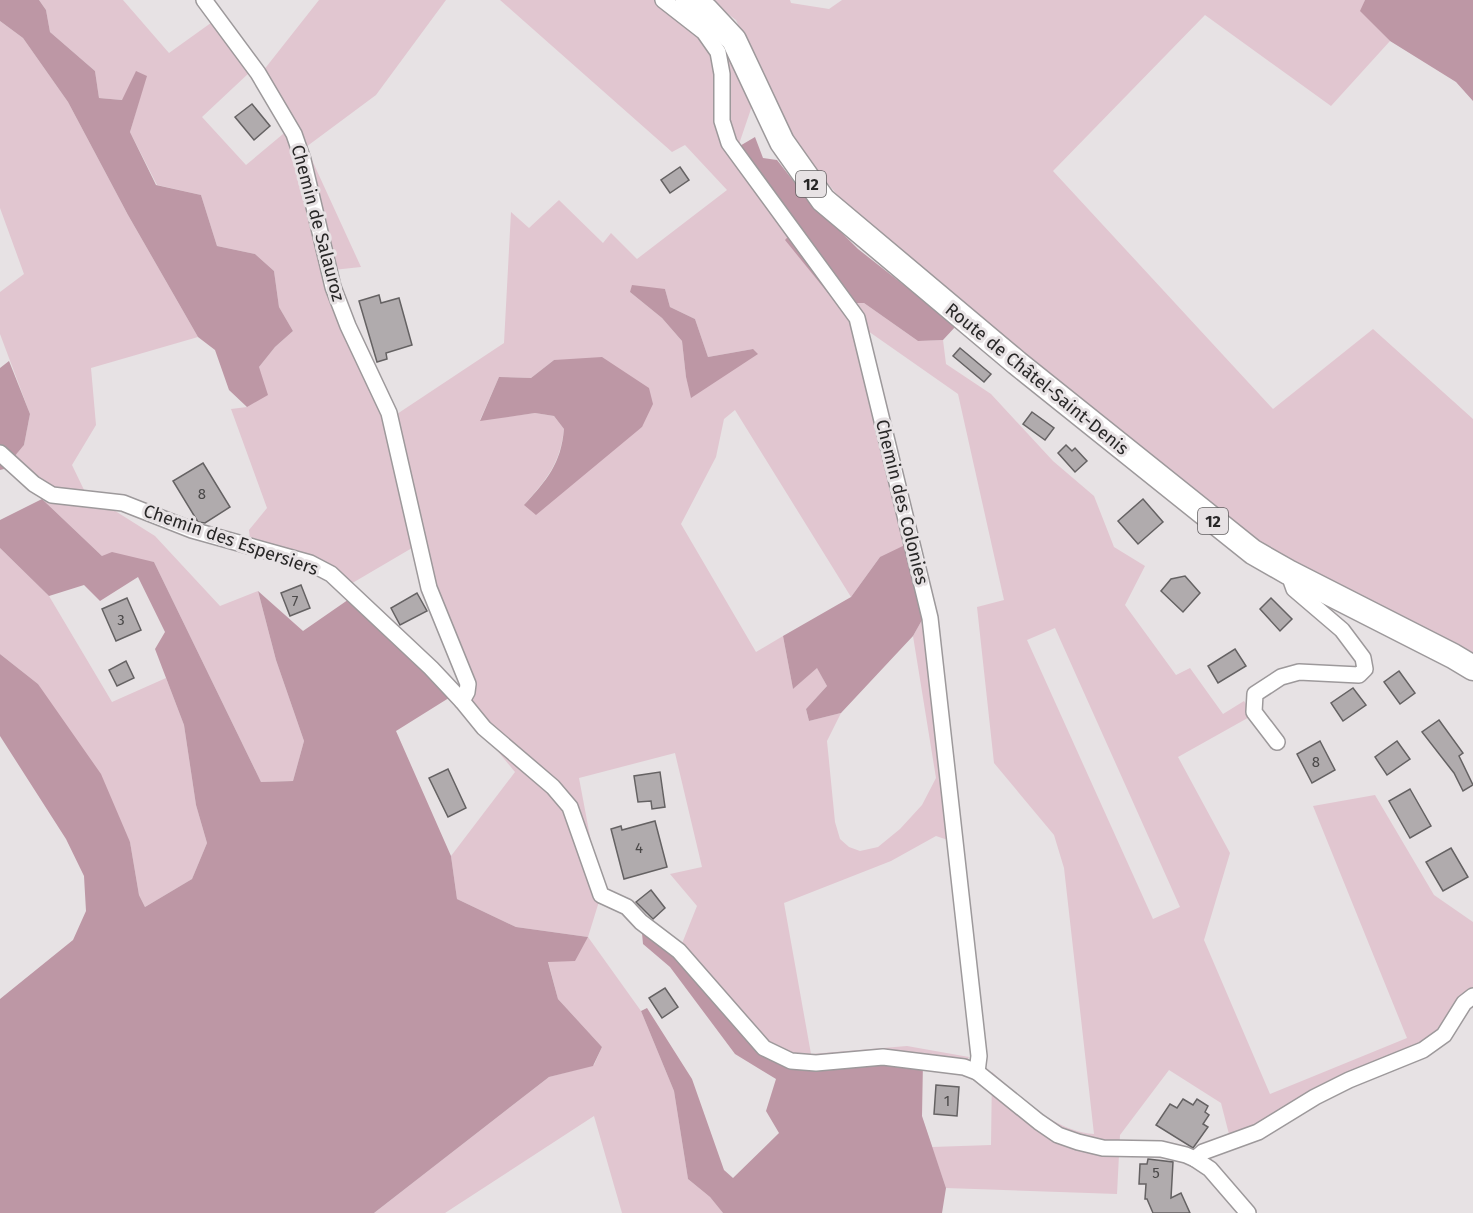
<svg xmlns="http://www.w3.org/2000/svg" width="1473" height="1213" font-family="'Fira Sans',sans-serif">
<rect width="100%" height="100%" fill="#e7e2e4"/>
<g fill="#e1c6d0" fill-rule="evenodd">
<path d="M39 0H123L169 53 215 20 250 72 202 117 246 165 295 124 263 71 319 0H446L376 95 306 147 361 267 333 270 394 416 504 343 511 212 529 228 559 200 603 243 611 233 637 259 727 190 685 145 672 152 500 0H659L721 39 753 103 738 147 798 227 786 240 836 303H864L918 341 943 340 946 364 991 394 1053 461 1094 496 1114 547 1145 566 1125 605 1176 675 1190 668 1223 714 1244 701 1253 715 1178 757 1230 853 1204 940 1270 1094 1407 1038 1313 806 1375 795 1434 895 1473 922V1003L1442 1044 1355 1081 1232 1146 1221 1103 1169 1070 1120 1135 1117 1194 946 1188 932 1147 991 1145 992 1072C1021 1098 1054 1131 1094 1134L1064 868 1054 835 994 763 977 607 1004 600 958 394 868 331 937 623 948 840 936 836 891 861 784 903 811 1054 907 1046 969 1057 964 1067 816 1063 764 1048 679 951 697 906 670 874 702 867 675 753 579 778 601 895 588 937 641 1011 674 1091 688 1179 710 1197 723 1213H622L594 1116 445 1213H374L549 1077 594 1065 602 1047 558 999 548 961 588 937 516 927 457 899 451 856 515 772 452 696 464 690 412 548 349 585 250 540 249 530 267 508 231 409 247 407 259 367 275 347 293 331 279 307 274 271 255 254 217 246 201 195 157 185 130 132 146 76 136 72 123 100 99 98 95 71 50 32 46 10ZM665 289 670 307 695 319 708 357 753 349 692 397 686 377 682 341 662 318 630 292ZM554 360 642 427 524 505C547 479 560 464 564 429L554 416 535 413 480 420 499 377 531 378ZM735 410 851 597 880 557 926 613 913 636 936 778 922 805 900 829 878 847 860 851 849 847 840 839 835 822 827 741 841 713 809 721 806 709 827 686 817 667 793 689 783 636 756 652 681 524 716 457 724 419ZM1055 628 1180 907 1153 919 1027 640Z"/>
<polygon points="709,0 790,0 791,3 829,9 842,0 1365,0 1361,11 1390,41 1331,106 1205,15 1053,171 1273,409 1373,329 1473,419 1473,656 1256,542 1101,422 851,212 786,132 736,20"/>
<polygon points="0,21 23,38 68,102 128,215 198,337 91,368 96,425 72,465 85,492 155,536 220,606 258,591 276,660 304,741 293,781 261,782 154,562 102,556 42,499 4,469 24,445 30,414 0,334 0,292 24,274 0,208"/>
<polygon points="0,548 49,596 112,702 166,678 184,725 196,805 207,843 192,879 145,907 139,895 130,842 38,684 0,654"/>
</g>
<g fill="#bd97a5">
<polygon points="0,0 39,0 46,10 50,32 95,71 99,98 122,100 136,71 147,76 130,132 156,185 201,195 217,246 255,254 274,271 279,307 293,331 275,347 259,367 268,395 247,407 229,390 215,350 198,337 128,215 68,102 23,38 0,21"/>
<polygon points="1365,0 1473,0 1473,101 1456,82 1390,41 1360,11"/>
<polygon points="755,137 763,158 777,160 806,197 858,249 956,326 943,340 918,341 864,303 836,303 785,240 798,226 738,147"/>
<polygon points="632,285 665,289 670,307 695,319 708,357 753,349 758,354 691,398 686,377 682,341 662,318 630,292"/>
<path d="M602 357 649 388 653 404 642 427 536 515 524 505C547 480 561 464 564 429L554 416 535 413 480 421 499 377 531 378 554 360Z"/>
<polygon points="9,361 30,414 24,445 4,469 0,470 0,368"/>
<polygon points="42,499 102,556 112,552 154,562 261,782 293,781 304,741 276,660 258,591 303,631 355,595 452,696 396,731 451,856 457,899 516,927 588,937 575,961 548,962 558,999 602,1047 593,1066 549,1077 374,1213 0,1213 0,999 73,940 86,911 84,876 66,839 0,736 0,654 38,684 101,774 130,842 139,895 145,907 192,879 207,843 196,805 184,725 155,649 165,632 138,577 100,601 84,585 49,596 0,548 0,520"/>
<polygon points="907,544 926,613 913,636 841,713 809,721 806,709 827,686 817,668 793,689 783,636 851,597 880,557"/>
<polygon points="641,922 765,1048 791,1061 923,1061 922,1116 946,1188 942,1213 723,1213 710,1197 688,1179 674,1091 641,1011 647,1008 692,1079 724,1170 733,1178 779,1133 766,1111 776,1079 735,1054 670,967 643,944"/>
</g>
<g fill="#b0abad" stroke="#656263" stroke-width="1.5">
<polygon points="252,104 270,126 254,140 235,117"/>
<polygon points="680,167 689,180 670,193 661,180"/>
<polygon points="379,295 381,303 399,298 412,345 386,353 387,359 377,362 359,301"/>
<polygon points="960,348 991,374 984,382 953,356"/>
<polygon points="1032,412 1054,428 1045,440 1023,424"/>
<polygon points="1066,445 1072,451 1075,448 1087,461 1075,472 1058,453"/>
<polygon points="203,463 230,507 205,523 198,522 173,481"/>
<polygon points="1143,499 1163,522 1138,544 1118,521"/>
<polygon points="1185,576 1200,593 1183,612 1161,591 1171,579"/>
<polygon points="301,585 310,608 290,616 281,593"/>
<polygon points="417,593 427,611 400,625 391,608"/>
<polygon points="127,598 141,630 116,641 102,609"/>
<polygon points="1271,598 1292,619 1280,631 1260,609"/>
<polygon points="1235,649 1246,666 1218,683 1208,666"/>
<polygon points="126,661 134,678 117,686 109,670"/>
<polygon points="1399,671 1415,693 1400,704 1384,682"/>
<polygon points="1353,688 1366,705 1343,721 1331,703"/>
<polygon points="1439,720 1463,753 1459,756 1473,785 1463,791 1454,773 1422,732"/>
<polygon points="1320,741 1335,770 1312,783 1297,754"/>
<polygon points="1397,741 1410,759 1387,775 1375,757"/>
<polygon points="448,769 466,808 448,817 429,778"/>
<polygon points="660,772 665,807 652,809 651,801 638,802 634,776"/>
<polygon points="1410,789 1431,826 1410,838 1389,801"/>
<polygon points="655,821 667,867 624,879 611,829 621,826 622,830"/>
<polygon points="1451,848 1468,877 1443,891 1426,862"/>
<polygon points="651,890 665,908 653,919 636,902"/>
<polygon points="665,988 678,1007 662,1018 649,998"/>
<polygon points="936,1085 959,1087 957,1116 934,1114"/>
<polygon points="1183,1099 1193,1105 1197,1099 1208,1106 1205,1112 1209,1115 1203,1124 1208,1127 1193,1148 1156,1125 1170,1104 1177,1108"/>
<polygon points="1148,1159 1173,1162 1171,1198 1181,1193 1190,1213 1153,1213 1147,1199 1145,1199 1146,1184 1139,1184 1140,1164 1147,1164"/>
</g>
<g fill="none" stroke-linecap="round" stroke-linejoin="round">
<defs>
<g id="minor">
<polyline points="204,0 258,73 294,134 303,160 333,287 348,326 389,413 429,588 468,684 467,692 462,701"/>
<polyline points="663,0 704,32 718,52 722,74 722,121 729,143 857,318 930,618 979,1056 977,1072"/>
<polyline points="0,453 34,484 52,495 123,503 192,530 310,563 331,574 431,668 462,701 484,728 553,787 570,807 601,895 627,907 641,922 679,951 764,1048 791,1061 816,1063 883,1057 964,1067 977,1072 1039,1122 1058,1135 1078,1142 1103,1148 1161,1149 1186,1155 1195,1159 1210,1169 1248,1213"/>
<polyline points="1277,742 1254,712 1255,694 1281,677 1299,672 1359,675 1365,669 1363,658 1342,630 1294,589 1288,572"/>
<polyline points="1195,1159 1203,1152 1258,1132 1315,1097 1349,1080 1423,1050 1444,1035 1464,1003 1473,996"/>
</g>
<polyline id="primary" points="688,0 706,10 734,40 782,142 823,200 1017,363 1253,552 1288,572 1453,656 1473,668"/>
</defs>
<use href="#minor" stroke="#9d999b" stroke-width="18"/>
<use href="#primary" stroke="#9d999b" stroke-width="27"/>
<use href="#minor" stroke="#fff" stroke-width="15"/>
<use href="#primary" stroke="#fff" stroke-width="24"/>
</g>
<g text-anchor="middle" stroke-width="6" stroke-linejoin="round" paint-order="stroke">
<g font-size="15" fill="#4a4848">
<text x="202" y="499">8</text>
<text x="295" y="606">7</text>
<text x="121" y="625">3</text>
<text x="1316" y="767">8</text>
<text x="639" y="853">4</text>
<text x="947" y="1106">1</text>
<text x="1156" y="1178">5</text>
</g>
<g fill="#e7e2e4" stroke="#615f60" stroke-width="1.5">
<rect x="796" y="171" width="30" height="26" rx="4.5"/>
<rect x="1198" y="508" width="30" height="26" rx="4.5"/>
</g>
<g font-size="16" font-weight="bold" fill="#282727">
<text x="811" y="190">12</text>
<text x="1213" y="527">12</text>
</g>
<g font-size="18" fill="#282727" stroke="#e7e2e4">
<text transform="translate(318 223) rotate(75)" y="6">Chemin de Salauroz</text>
<text transform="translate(1037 379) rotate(39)" y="6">Route de Châtel-Saint-Denis</text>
<text transform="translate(902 502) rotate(76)" y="6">Chemin des Colonies</text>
<text transform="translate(231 540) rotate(19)" y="6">Chemin des Espersiers</text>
</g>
</g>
</svg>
